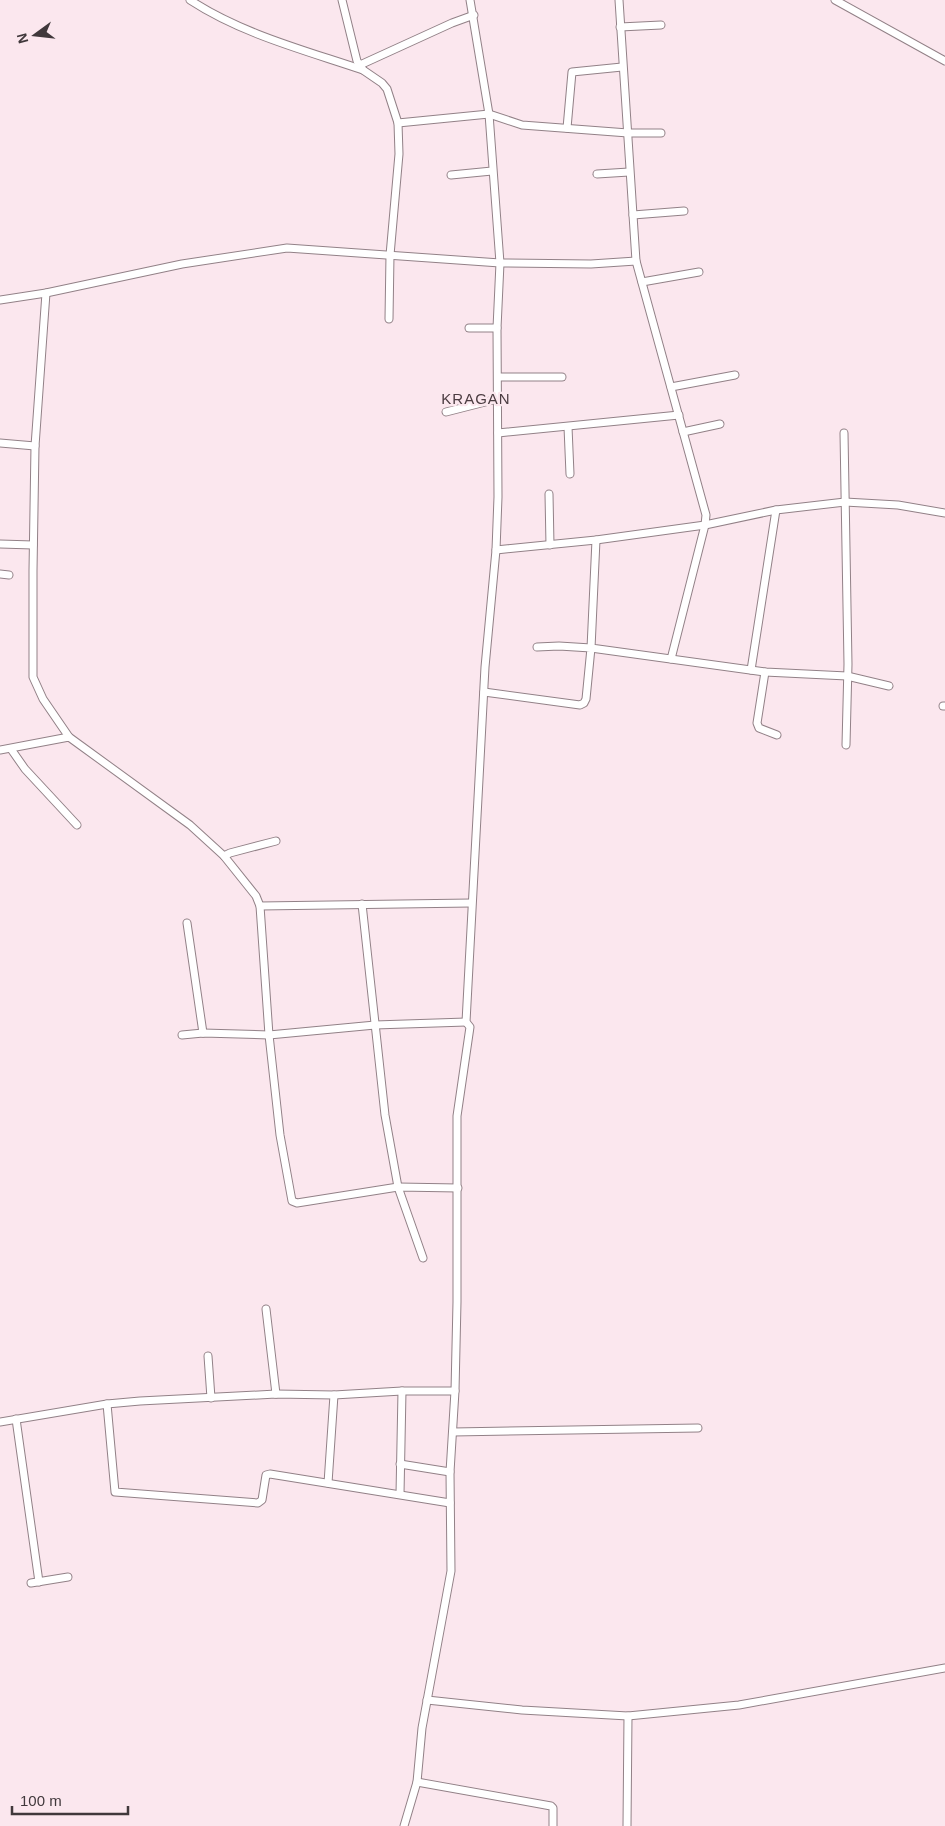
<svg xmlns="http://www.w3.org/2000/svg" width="945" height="1826" font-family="Arial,sans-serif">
<rect width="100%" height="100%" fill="#fbe7ee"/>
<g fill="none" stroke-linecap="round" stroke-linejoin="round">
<defs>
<g id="minor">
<path d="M190 0C242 34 304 50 363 70"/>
<polyline points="342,0 357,61 363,70 382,83 387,89 398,123 399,154 390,255 389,319"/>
<polyline points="619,0 636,261 706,515 705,525 671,659"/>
<polyline points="835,0 945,61"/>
<polyline points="620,27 661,25"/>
<polyline points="360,65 452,23 474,15"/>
<polyline points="398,123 489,114 522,125 628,133 661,133"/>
<polyline points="567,128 572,72 622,67"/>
<polyline points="597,174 629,172"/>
<polyline points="451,175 492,171"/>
<polyline points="633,215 684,211"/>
<polyline points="642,282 699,272"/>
<polyline points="46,293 35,446 33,571 33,677 43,699 69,737"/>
<polyline points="0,300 46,293 182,264 287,248 500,263 591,264 636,261"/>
<polyline points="469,328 497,328"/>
<polyline points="498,377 562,377"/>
<polyline points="671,387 735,375"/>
<polyline points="446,412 497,399"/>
<polyline points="568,427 570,474"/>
<polyline points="683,432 720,424"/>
<polyline points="498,433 679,415"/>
<polyline points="844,433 848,664 846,745"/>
<polyline points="0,443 35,446"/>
<polyline points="549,494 550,545"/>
<polyline points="596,540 591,648 765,672 847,676 889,686"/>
<polyline points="0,544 33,545"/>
<polyline points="496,550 596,540 705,525 776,510 845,502 898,505 945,513"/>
<polyline points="0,574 9,575"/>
<polyline points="751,670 776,510"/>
<polyline points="765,672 757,723 759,728 777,735"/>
<polyline points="484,692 580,705 584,703 586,699 591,648 559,646 537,647"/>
<polyline points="943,706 945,706"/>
<polyline points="11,749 25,769 77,825"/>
<polyline points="0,750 69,737 190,825 224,856 256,896 260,906 269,1035 280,1135 292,1201 297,1203 398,1187 458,1188"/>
<polyline points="224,856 230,853 276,841"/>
<polyline points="362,904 385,1115 398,1187 423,1258"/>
<polyline points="260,906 471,903"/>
<polyline points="187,923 203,1033"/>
<polyline points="182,1035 203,1033 269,1035 375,1025 466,1022"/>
<polyline points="266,1309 276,1394"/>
<polyline points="208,1356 211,1398"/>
<polyline points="107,1404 115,1492 258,1503 262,1500 266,1475 270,1474 450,1503"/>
<polyline points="16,1419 39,1582"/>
<polyline points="0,1422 107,1404 140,1401 276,1394 334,1395 402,1391 455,1391"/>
<polyline points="453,1432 698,1428"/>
<polyline points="400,1464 450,1472"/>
<polyline points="328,1483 334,1395"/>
<polyline points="400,1494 402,1391"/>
<polyline points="31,1583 68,1577"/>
<polyline points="427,1700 522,1710 628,1716 739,1705 945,1668"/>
<polyline points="417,1782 551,1806 553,1808 553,1826"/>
<polyline points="404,1826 417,1782 422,1728 451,1571 450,1472 455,1391 457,1302 457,1116 470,1027 466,1022 485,667 496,550 498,497 497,328 500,263 489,114 470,0"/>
<polyline points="627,1826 628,1716"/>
</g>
</defs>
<use href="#minor" stroke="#928187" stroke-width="9"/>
<use href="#minor" stroke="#fff" stroke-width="7"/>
</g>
<g text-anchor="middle" stroke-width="4.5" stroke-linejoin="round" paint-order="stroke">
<g font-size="15" letter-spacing="1" fill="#4b3c41" stroke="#fbe7ee">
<text x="476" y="404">KRAGAN</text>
</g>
</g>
<g transform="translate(35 35) rotate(255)" stroke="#fbe7ee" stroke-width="4" paint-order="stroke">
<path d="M0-4L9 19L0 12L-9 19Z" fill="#40383b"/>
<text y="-8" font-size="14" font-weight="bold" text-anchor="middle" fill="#40383b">N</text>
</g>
<path d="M12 1806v8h116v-8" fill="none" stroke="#40383b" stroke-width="2.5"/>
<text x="20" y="1806" font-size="15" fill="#40383b" stroke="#fbe7ee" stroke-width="4" paint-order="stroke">100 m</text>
</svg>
